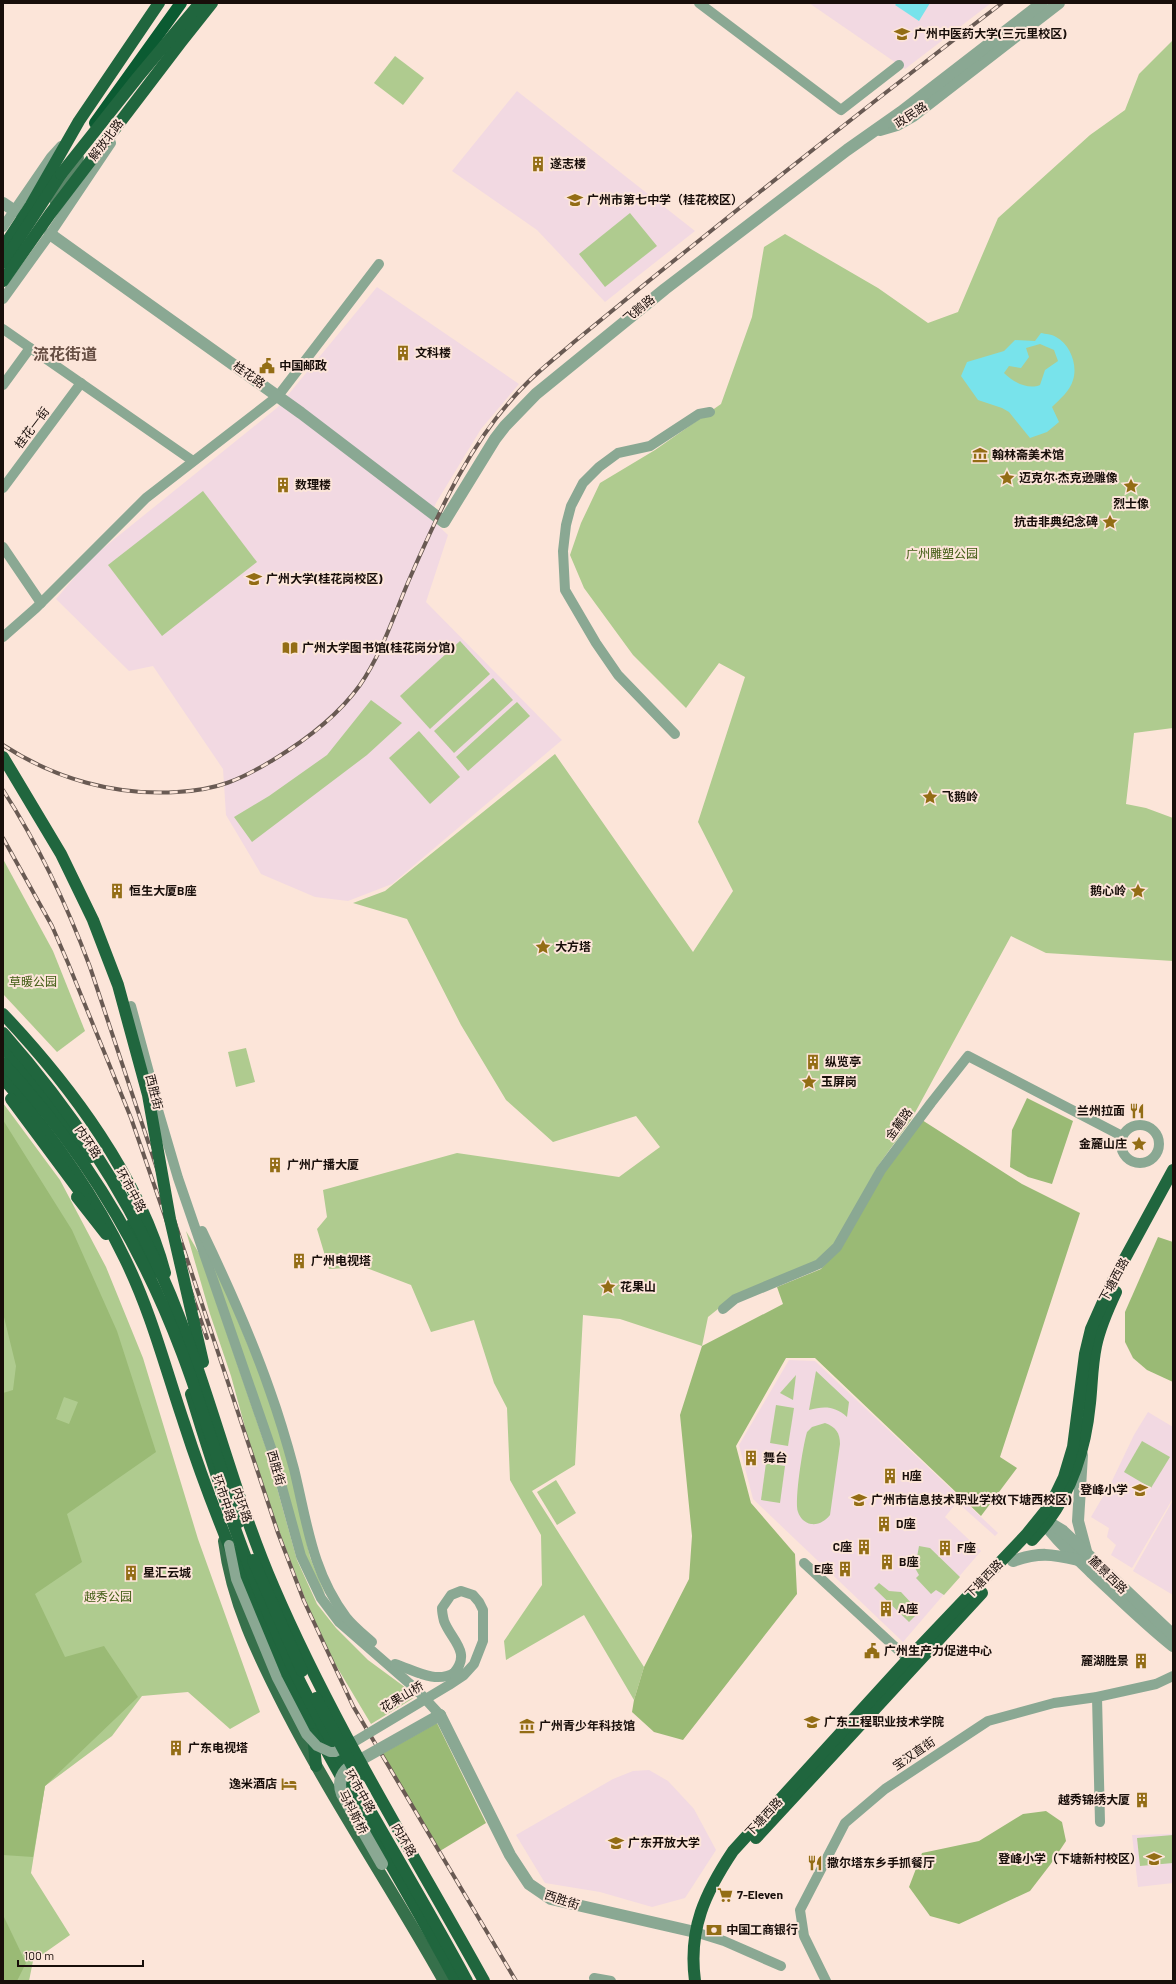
<svg xmlns="http://www.w3.org/2000/svg" width="1176" height="1984" font-family="Barlow,'Noto Sans SC',sans-serif">
<rect width="100%" height="100%" fill="#fce5d9"/>
<g fill="#f2d9e2">
<polygon points="809,3 991,3 905,69"/>
<polygon points="517,91 695,231 605,302 537,230 452,171"/>
<polygon points="377,287 519,384 481,429 436,503 430,518 448,535 426,602 562,740 392,884 348,901 315,897 261,874 226,815 223,769 153,666 129,671 56,599 91,558 278,407"/>
<polygon points="789,1360 815,1361 998,1533 995,1536 957,1502 945,1517 981,1551 903,1642 753,1499 739,1445"/>
<polygon points="1148,1412 1173,1427 1173,1498 1132,1568 1111,1555 1116,1545 1107,1537 1109,1528 1091,1517 1112,1481 1134,1435"/>
<polygon points="1173,1500 1173,1595 1133,1571"/>
<polygon points="649,1770 668,1781 694,1809 716,1850 685,1898 652,1907 600,1892 545,1883 516,1835 613,1779 633,1771"/>
<polygon points="1173,1834 1173,1883 1138,1887 1132,1835"/>
</g>
<g fill="#afcb8f">
<polygon points="1173,40 1173,728 1134,733 1126,804 1146,808 1173,818 1173,961 1046,953 1011,936 911,1120 878,1166 835,1245 817,1263 733,1297 708,1317 702,1346 620,1319 583,1315 575,1465 532,1491 644,1667 634,1700 584,1615 506,1660 504,1641 542,1585 541,1535 510,1480 507,1408 494,1383 474,1320 431,1332 411,1285 364,1267 329,1269 317,1229 327,1217 323,1190 457,1153 619,1177 660,1147 636,1116 553,1142 506,1100 461,1025 407,919 353,903 385,891 555,754 693,952 733,891 698,822 745,677 719,663 686,708 633,655 584,588 570,555 581,523 600,483 655,450 721,404 752,317 764,247 785,234 878,288 928,323 958,312 998,218 1090,135 1125,110 1139,74"/>
<polygon points="395,56 424,78 403,105 374,83"/>
<polygon points="630,213 657,246 605,287 579,254"/>
<polygon points="203,491 257,562 162,636 108,565"/>
<polygon points="460,641 490,674 430,729 400,696"/>
<polygon points="493,678 513,700 454,753 434,731"/>
<polygon points="371,700 402,723 367,755 252,842 234,817 269,796 327,755"/>
<polygon points="517,702 530,716 468,771 456,757"/>
<polygon points="419,731 460,777 430,804 389,758"/>
<polygon points="3,859 53,951 85,1031 57,1052 3,994"/>
<polygon points="246,1048 255,1082 236,1087 228,1052"/>
<polygon points="3,1103 60,1180 106,1267 143,1358 198,1539 260,1712 230,1729 188,1692 142,1696 112,1736 45,1786 31,1873 70,1935 33,1961 29,1981 3,1981"/>
<polygon points="186,1231 200,1255 266,1448 297,1560 317,1604 336,1628 368,1660 417,1696 371,1724 322,1642 276,1523 255,1464 231,1376 210,1314"/>
<polygon points="207,1251 210,1253 273,1406 289,1465 310,1557 325,1594 316,1580 304,1555"/>
<path d="M816 1371 849 1402 847 1417C835 1406 824 1406 809 1410Z"/>
<polygon points="796,1375 793,1400 780,1393"/>
<polygon points="776,1405 794,1408 788,1446 770,1443"/>
<path d="M825 1423C836 1427 840 1433 840 1444L830 1515C825 1521 819 1525 811 1524 805 1523 800 1518 798 1512 794 1501 803 1445 807 1432L812 1427Z"/>
<polygon points="1142,1441 1170,1457 1151,1488 1124,1472"/>
<polygon points="766,1463 785,1466 780,1503 761,1500"/>
<polygon points="556,1480 576,1513 557,1525 537,1492"/>
<polygon points="919,1546 930,1548 960,1577 944,1595 936,1590 931,1594 916,1578 919,1575 915,1568"/>
<polygon points="879,1583 889,1591 901,1592 914,1606 915,1616 909,1622 874,1588"/>
<polygon points="1173,1835 1173,1863 1140,1866 1137,1838"/>
</g>
<g fill="#9aba75" fill-rule="evenodd">
<polygon points="1027,1098 1073,1121 1052,1184 1028,1177 1010,1167 1012,1130"/>
<path d="M3 1120 72 1230 117 1331 156 1452 67 1514 82 1562 35 1594 65 1657 104 1646 138 1697 45 1786 33 1857 3 1855V1393L13 1390 16 1366 3 1313ZM64 1397 78 1402 69 1424 56 1419Z"/>
<polygon points="922,1120 1022,1184 1080,1213 1000,1457 1017,1468 981,1516 815,1358 786,1358 736,1446 751,1503 795,1554 797,1594 683,1740 654,1732 632,1712 634,1700 644,1667 689,1579 692,1536 680,1415 702,1346 783,1304 777,1287 821,1269 839,1249 883,1171"/>
<polygon points="1158,1237 1173,1242 1173,1382 1147,1370 1133,1358 1125,1342 1125,1312"/>
<polygon points="437,1723 486,1823 440,1851 380,1755"/>
<polygon points="1046,1811 1062,1822 1066,1841 1050,1865 1030,1891 959,1924 930,1916 909,1887 922,1853 979,1841 1023,1814"/>
<polygon points="3,1915 26,1963 17,1981 3,1981"/>
</g>
<g fill="#78e3eb" fill-rule="evenodd">
<polygon points="897,3 930,3 919,21 895,5"/>
<path d="M1041 333C1045 334 1052 334 1056 337 1070 344 1078 365 1073 380 1070 391 1060 399 1052 407L1059 422 1047 432 1030 438 1009 412 1002 408 978 400 961 376 967 362 1004 351 1015 340 1035 341ZM1040 344 1054 350 1058 361 1045 370 1040 385C1028 390 1013 382 1004 373L1009 366 1021 368 1029 357 1026 348Z"/>
</g>
<g fill="none" stroke-linecap="round" stroke-linejoin="round">
<g stroke="#8aa893" stroke-width="10">
<polyline points="699,3 841,110 899,65"/>
<polyline points="3,227 51,157 61,146"/>
<polyline points="3,299 50,234 111,143"/>
<polyline points="3,329 193,461"/>
<polyline points="3,385 30,348"/>
<polyline points="3,488 81,383"/>
<polyline points="3,547 41,603"/>
<polyline points="3,637 36,608 146,498 278,396 379,264"/>
<polyline points="675,734 618,675 596,643 565,590 563,551 566,525 571,506 583,483 599,467 618,453 650,446 699,414 710,412"/>
<polyline points="131,1006 150,1076 155,1100 178,1178 272,1451 301,1556 321,1598 339,1622 417,1690 440,1715"/>
<circle cx="1140" cy="1144" r="19"/>
<path d="M202 1231C227 1283 251 1336 270 1391 279 1416 287 1443 294 1469 307 1522 312 1572 346 1617 353 1626 363 1634 372 1642"/>
<polyline points="723,1309 735,1299 819,1264 837,1247 881,1170 931,1103 968,1056 1122,1136"/>
<polyline points="804,1563 908,1659"/>
<path d="M395 1664C414 1670 435 1684 454 1673"/>
<polyline points="1097,1697 1100,1822"/>
<polyline points="695,1932 724,1941 781,1966"/>
<polyline points="594,1978 611,1981"/>
<polyline points="826,1981 804,1936 800,1910 845,1823 885,1789 988,1721 1054,1703 1097,1697 1156,1684 1173,1676"/>
</g>
<g stroke="#8aa893" stroke-width="12">
<polyline points="880,130 897,125 913,116 1059,3"/>
<polyline points="3,203 15,211"/>
<polyline points="50,234 301,413 444,522 495,439 505,426 536,394 665,289 847,150 901,112 1042,3"/>
<polyline points="1082,1455 1078,1521 1086,1551"/>
<path d="M1041 1518C1054 1539 1074 1555 1091 1572 1118 1597 1144 1623 1173 1646"/>
<polyline points="1043,1519 1063,1531 1173,1635"/>
<path d="M1013 1561C1040 1552 1051 1554 1078 1560"/>
<polyline points="440,1715 510,1855 529,1884 551,1899 695,1932"/>
</g>
<polyline stroke="#5b8769" stroke-width="12" points="56,202 78,158"/>
<path stroke="#36704b" stroke-width="12" d="M224 1541C232 1603 258 1655 286 1710 334 1803 393 1890 444 1981"/>
<g stroke="#20663e" stroke-width="12">
<polyline points="3,248 31,205 79,121 159,3"/>
<polyline points="3,263 61,174"/>
<polyline points="3,281 50,214 181,42 212,3"/>
<path d="M3 1014C70 1085 140 1178 165 1273"/>
<polyline points="3,1047 46,1097 91,1157"/>
<path d="M3 1078C51 1134 93 1192 125 1259 151 1312 165 1367 184 1423 202 1479 224 1535 247 1589 305 1726 386 1851 456 1981"/>
<polyline points="11,1099 86,1200"/>
<polyline points="77,1197 106,1234"/>
<polyline points="131,1225 152,1274"/>
<path d="M191 1394C221 1493 254 1591 301 1684 352 1785 413 1881 467 1981"/>
<path d="M1032 1540C1068 1503 1085 1455 1090 1403 1092 1384 1092 1365 1096 1346 1100 1327 1108 1309 1116 1292"/>
<polyline points="313,1734 316,1766"/>
<polyline points="756,1838 982,1593"/>
<path d="M695 1981C688 1929 705 1893 733 1851L908 1659 1026 1535 1051 1504 1064 1477 1073 1447 1085 1354 1091 1329 1111 1284 1173 1170"/>
</g>
<polyline stroke="#0b5b32" stroke-width="12" points="95,123 181,3"/>
<defs>
<g id="rail">
<path d="M3 745C55 779 116 796 177 792 217 790 240 780 273 760 306 740 337 717 360 685 382 653 394 615 409 580 440 509 472 437 528 382 542 368 559 355 574 342 613 310 652 278 691 247 794 164 897 83 1002 3"/>
<path d="M3 790C39 846 67 905 90 967L278 1533 304 1601 353 1706 516 1981"/>
<polyline points="3,838 52,926 68,963 131,1118 207,1338"/>
</g>
</defs>
<use href="#rail" stroke="#695a53" stroke-width="4"/>
<use href="#rail" stroke="#fce5d9" stroke-width="2.5" stroke-dasharray="8" stroke-linecap="butt"/>
<path stroke="#8aa893" stroke-width="10" d="M229 1545 236 1579 277 1678 306 1734 317 1746 330 1752H335L354 1742 449 1685 464 1675 474 1664 483 1641V1610L479 1602 473 1595 461 1591 451 1595 442 1608C442 1612 443 1617 444 1621 451 1640 472 1652 454 1673"/>
<path stroke="#8aa893" stroke-width="12" d="M382 1864 342 1794C337 1781 342 1771 353 1764L440 1715"/>
<g stroke="#20663e" stroke-width="12">
<polyline points="61,174 138,77 200,3"/>
<polyline points="3,757 61,854 93,920 118,985 148,1095 170,1219 203,1362"/>
<path d="M3 1033C78 1118 140 1213 180 1319 214 1408 236 1500 274 1588 333 1725 412 1851 484 1981"/>
<path d="M3 1063C81 1147 142 1246 182 1353 203 1408 219 1466 239 1522"/>
<polyline points="253,1560 302,1671"/>
<polyline points="316,1698 359,1779"/>
</g>
</g>
<defs>
<symbol id="university-bare" viewBox="-9 -9 18 18"><path d="M0-5L7-2L0 1L-7-2ZM-4 1L0 2.5L4 1V4Q0 6-4 4Z" fill="#936d15" stroke="#fce5d9" stroke-width="2.5" paint-order="stroke"/></symbol>
<symbol id="building-bare" viewBox="-9 -9 18 18"><path d="M-4-6H4V6H1V3H-1V6H-4ZM-2.5-4.3h1.7v1.8h-1.7ZM.8-4.3h1.7v1.8H.8ZM-2.5-1h1.7V.8h-1.7ZM.8-1h1.7V.8H.8Z" fill="#936d15" stroke="#fce5d9" stroke-width="2.5" paint-order="stroke"/></symbol>
<symbol id="school-bare" viewBox="-9 -9 18 18"><path d="M0-5L7-2L0 1L-7-2ZM-4 1L0 2.5L4 1V4Q0 6-4 4Z" fill="#936d15" stroke="#fce5d9" stroke-width="2.5" paint-order="stroke"/></symbol>
<symbol id="civic-bare" viewBox="-9 -9 18 18"><path d="M-.6-6.5H3V-4.5H.6V-3L4-1V1h2V6H-6V1h2V-1L-.6-3ZM-1.2 2.5V6h2.4V2.5Z" fill="#936d15" stroke="#fce5d9" stroke-width="2.5" paint-order="stroke"/></symbol>
<symbol id="museum-bare" viewBox="-9 -9 18 18"><path d="M0-6L6-3V-2H-6V-3ZM-5-1h2V3h-2ZM-1-1h2V3h-2ZM3-1h2V3H3ZM-6 4H6V6H-6Z" fill="#936d15" stroke="#fce5d9" stroke-width="2.5" paint-order="stroke"/></symbol>
<symbol id="sight-bare" viewBox="-9 -9 18 18"><path d="M0-6L1.8-2.2L6-1.7L2.9 1.2L3.7 5.4L0 3.3L-3.7 5.4L-2.9 1.2L-6-1.7L-1.8-2.2Z" fill="#936d15" stroke="#fce5d9" stroke-width="2.5" paint-order="stroke"/></symbol>
<symbol id="library-bare" viewBox="-9 -9 18 18"><path d="M-6-4Q-3-5.5-.7-3.5V5Q-3 3-6 4ZM6-4Q3-5.5 .7-3.5V5Q3 3 6 4Z" fill="#936d15" stroke="#fce5d9" stroke-width="2.5" paint-order="stroke"/></symbol>
<symbol id="restaurant-bare" viewBox="-9 -9 18 18"><path d="M-5-6h1v4h1v-4h1v4h1v-4h1v5L-1.5 .5V6h-2V.5L-5-1ZM5-6V6H3V1.5H1.5Q1.5-4 5-6Z" fill="#936d15" stroke="#fce5d9" stroke-width="2.5" paint-order="stroke"/></symbol>
<symbol id="hotel-bare" viewBox="-9 -9 18 18"><path d="M-6-4.5h1.5V1H6V5H4.5V3h-9V5H-6ZM-4 0a1.8 1.8 0 1 1 3.6 0ZM.5 0V-2.5h3Q6-2.5 6 0Z" fill="#936d15" stroke="#fce5d9" stroke-width="2.5" paint-order="stroke"/></symbol>
<symbol id="supermarket-bare" viewBox="-9 -9 18 18"><path d="M-6-5.5h2.5l.6 2H6L4.5 2H-2.5L-4.4-4H-6ZM-1.5 3.2a1.3 1.3 0 1 0 .1 0ZM3 3.2a1.3 1.3 0 1 0 .1 0Z" fill="#936d15" stroke="#fce5d9" stroke-width="2.5" paint-order="stroke"/></symbol>
<symbol id="bank-bare" viewBox="-9 -9 18 18"><path d="M-6-4H6V4H-6ZM0-2.3a2.3 2.3 0 1 0 0 4.6a2.3 2.3 0 1 0 0-4.6Z" fill="#936d15" stroke="#fce5d9" stroke-width="2.5" paint-order="stroke"/></symbol>
</defs>
<g fill-rule="evenodd">
<use href="#university-bare" x="891" y="23" width="22" height="22"/>
<use href="#building-bare" x="527" y="153" width="22" height="22"/>
<use href="#school-bare" x="564" y="189" width="22" height="22"/>
<use href="#building-bare" x="392" y="342" width="22" height="22"/>
<use href="#civic-bare" x="256" y="355" width="22" height="22"/>
<use href="#museum-bare" x="969" y="444" width="22" height="22"/>
<use href="#sight-bare" x="996" y="467" width="22" height="22"/>
<use href="#building-bare" x="272" y="474" width="22" height="22"/>
<use href="#sight-bare" x="1120" y="475" width="22" height="22"/>
<use href="#sight-bare" x="1099" y="511" width="22" height="22"/>
<use href="#university-bare" x="243" y="568" width="22" height="22"/>
<use href="#library-bare" x="279" y="637" width="22" height="22"/>
<use href="#sight-bare" x="919" y="786" width="22" height="22"/>
<use href="#building-bare" x="106" y="880" width="22" height="22"/>
<use href="#sight-bare" x="1127" y="880" width="22" height="22"/>
<use href="#sight-bare" x="532" y="936" width="22" height="22"/>
<use href="#building-bare" x="802" y="1051" width="22" height="22"/>
<use href="#sight-bare" x="798" y="1071" width="22" height="22"/>
<use href="#restaurant-bare" x="1126" y="1100" width="22" height="22"/>
<use href="#sight-bare" x="1128" y="1133" width="22" height="22"/>
<use href="#building-bare" x="264" y="1154" width="22" height="22"/>
<use href="#building-bare" x="288" y="1250" width="22" height="22"/>
<use href="#sight-bare" x="597" y="1276" width="22" height="22"/>
<use href="#building-bare" x="740" y="1447" width="22" height="22"/>
<use href="#building-bare" x="879" y="1465" width="22" height="22"/>
<use href="#school-bare" x="1129" y="1479" width="22" height="22"/>
<use href="#school-bare" x="848" y="1489" width="22" height="22"/>
<use href="#building-bare" x="873" y="1513" width="22" height="22"/>
<use href="#building-bare" x="853" y="1536" width="22" height="22"/>
<use href="#building-bare" x="934" y="1537" width="22" height="22"/>
<use href="#building-bare" x="876" y="1551" width="22" height="22"/>
<use href="#building-bare" x="834" y="1558" width="22" height="22"/>
<use href="#building-bare" x="120" y="1562" width="22" height="22"/>
<use href="#building-bare" x="875" y="1598" width="22" height="22"/>
<use href="#civic-bare" x="861" y="1640" width="22" height="22"/>
<use href="#building-bare" x="1130" y="1650" width="22" height="22"/>
<use href="#university-bare" x="801" y="1711" width="22" height="22"/>
<use href="#museum-bare" x="516" y="1715" width="22" height="22"/>
<use href="#building-bare" x="165" y="1737" width="22" height="22"/>
<use href="#hotel-bare" x="278" y="1773" width="22" height="22"/>
<use href="#building-bare" x="1131" y="1789" width="22" height="22"/>
<use href="#university-bare" x="605" y="1832" width="22" height="22"/>
<use href="#school-bare" x="1143" y="1848" width="22" height="22"/>
<use href="#restaurant-bare" x="804" y="1852" width="22" height="22"/>
<use href="#supermarket-bare" x="714" y="1884" width="22" height="22"/>
<use href="#bank-bare" x="703" y="1919" width="22" height="22"/>
</g>
<g text-anchor="middle" stroke-width="4" stroke-linejoin="round" paint-order="stroke">
<g font-size="12" font-weight="bold" fill="#180e0a" stroke="#fce5d9" text-anchor="start">
<text x="914" y="38">广州中医药大学(三元里校区)</text>
<text x="550" y="168">遂志楼</text>
<text x="587" y="204">广州市第七中学（桂花校区）</text>
<text x="415" y="357">文科楼</text>
<text x="279" y="370">中国邮政</text>
<text x="992" y="459">翰林斋美术馆</text>
<text x="1019" y="482">迈克尔·杰克逊雕像</text>
<text x="295" y="489">数理楼</text>
<text x="1131" y="508" text-anchor="middle">烈士像</text>
<text x="1098" y="526" text-anchor="end">抗击非典纪念碑</text>
<text x="266" y="583">广州大学(桂花岗校区)</text>
<text x="302" y="652">广州大学图书馆(桂花岗分馆)</text>
<text x="942" y="801">飞鹅岭</text>
<text x="129" y="895">恒生大厦B座</text>
<text x="1126" y="895" text-anchor="end">鹅心岭</text>
<text x="555" y="951">大方塔</text>
<text x="825" y="1066">纵览亭</text>
<text x="821" y="1086">玉屏岗</text>
<text x="1125" y="1115" text-anchor="end">兰州拉面</text>
<text x="1127" y="1148" text-anchor="end">金麓山庄</text>
<text x="287" y="1169">广州广播大厦</text>
<text x="311" y="1265">广州电视塔</text>
<text x="620" y="1291">花果山</text>
<text x="763" y="1462">舞台</text>
<text x="902" y="1480">H座</text>
<text x="1128" y="1494" text-anchor="end">登峰小学</text>
<text x="871" y="1504">广州市信息技术职业学校(下塘西校区)</text>
<text x="896" y="1528">D座</text>
<text x="852" y="1551" text-anchor="end">C座</text>
<text x="957" y="1552">F座</text>
<text x="899" y="1566">B座</text>
<text x="833" y="1573" text-anchor="end">E座</text>
<text x="143" y="1577">星汇云城</text>
<text x="898" y="1613">A座</text>
<text x="884" y="1655">广州生产力促进中心</text>
<text x="1129" y="1665" text-anchor="end">麓湖胜景</text>
<text x="824" y="1726">广东工程职业技术学院</text>
<text x="539" y="1730">广州青少年科技馆</text>
<text x="188" y="1752">广东电视塔</text>
<text x="277" y="1788" text-anchor="end">逸米酒店</text>
<text x="1130" y="1804" text-anchor="end">越秀锦绣大厦</text>
<text x="628" y="1847">广东开放大学</text>
<text x="1142" y="1863" text-anchor="end">登峰小学（下塘新村校区）</text>
<text x="827" y="1867">撒尔塔东乡手抓餐厅</text>
<text x="737" y="1899">7-Eleven</text>
<text x="726" y="1934">中国工商银行</text>
</g>
<g font-size="12" fill="#180e0a" stroke="#fce5d9">
<text transform="translate(911 115) rotate(-33)" y="4">政民路</text>
<text transform="translate(106 140) rotate(-53)" y="4">解放北路</text>
<text transform="translate(639 309) rotate(-39)" y="4">飞鹅路</text>
<text transform="translate(249 375) rotate(35)" y="4">桂花路</text>
<text transform="translate(32 428) rotate(-53)" y="4">桂花一街</text>
<text transform="translate(154 1092) rotate(76)" y="4">西胜街</text>
<text transform="translate(899 1124) rotate(-54)" y="4">金麓路</text>
<text transform="translate(88 1142) rotate(56)" y="4">内环路</text>
<text transform="translate(131 1190) rotate(61)" y="4">环市中路</text>
<text transform="translate(1114 1280) rotate(-62)" y="4">下塘西路</text>
<text transform="translate(276 1468) rotate(74)" y="4">西胜街</text>
<text transform="translate(224 1498) rotate(71)" y="4">环市中路</text>
<text transform="translate(242 1505) rotate(71)" y="4">内环路</text>
<text transform="translate(1108 1575) rotate(44)" y="4">麓景西路</text>
<text transform="translate(984 1579) rotate(-46)" y="4">下塘西路</text>
<text transform="translate(402 1697) rotate(-31)" y="4">花果山桥</text>
<text transform="translate(914 1754) rotate(-34)" y="4">宝汉直街</text>
<text transform="translate(360 1791) rotate(60)" y="4">环市中路</text>
<text transform="translate(353 1812) rotate(63)" y="4">马科斯桥</text>
<text transform="translate(764 1817) rotate(-47)" y="4">下塘西路</text>
<text transform="translate(404 1840) rotate(60)" y="4">内环路</text>
<text transform="translate(562 1900) rotate(18)" y="4">西胜街</text>
</g>
<g font-size="12" fill="#3e5a10" stroke="#fce5d9">
<text x="942" y="558">广州雕塑公园</text>
<text x="33" y="986">草暖公园</text>
<text x="108" y="1601">越秀公园</text>
</g>
<g font-size="16" font-weight="bold" fill="#674f44" stroke="#fce5d9">
<text x="65" y="360">流花街道</text>
</g>
</g>
<rect width="1176" height="1984" fill="none" stroke="#180e0a" stroke-width="8"/>
<path d="M18 1960v6h125v-6" fill="none" stroke="#180e0a" stroke-width="2"/>
<text x="24" y="1960" font-size="12" fill="#180e0a" stroke="#fce5d9" stroke-width="3" paint-order="stroke">100 m</text>
</svg>
